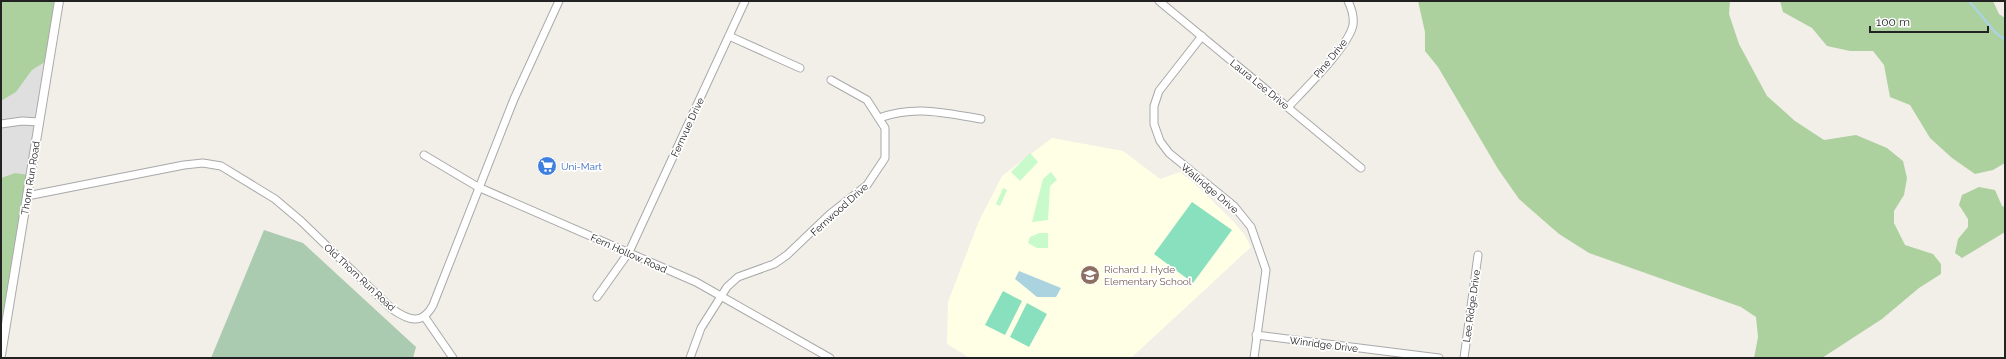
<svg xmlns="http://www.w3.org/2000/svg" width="2006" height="359" font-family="Raleway,sans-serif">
<rect width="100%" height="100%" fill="#f2efe9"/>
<polygon fill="#e0dfdf" points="50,59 30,175 15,173 1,178 1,101 16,92 32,70"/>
<polygon fill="#ffffe5" points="1052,138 1123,151 1160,179 1180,172 1194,183 1232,220 1244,234 1251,247 1131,358 970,358 947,344 948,302 979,221 1002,176"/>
<g fill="#add19e">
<polygon points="1,1 59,1 50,59 32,70 16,92 1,101"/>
<polygon points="1418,1 1730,1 1729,14 1739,44 1767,96 1795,121 1824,140 1856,135 1887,148 1903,161 1907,178 1904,195 1894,211 1894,223 1905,245 1933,254 1941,264 1941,274 1919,288 1882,319 1822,358 1754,358 1758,337 1756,317 1741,307 1589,253 1559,234 1519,199 1498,169 1438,67 1425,51 1425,32"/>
<polygon points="1780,1 1993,1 1999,14 2005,18 2005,163 1993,170 1975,174 1952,158 1930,138 1910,105 1890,97 1884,65 1873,51 1850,51 1827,46 1812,28 1783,12"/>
<polygon points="15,173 30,175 5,326 1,325 1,178"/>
<polygon points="1979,187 1995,190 2002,206 2005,207 2005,232 1962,258 1955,253 1958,239 1968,227 1968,219 1959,205 1962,195"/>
</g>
<polygon fill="#aacbaf" points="264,230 303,243 416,347 413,358 211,358"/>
<g fill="#c8facc">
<polygon points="1030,153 1038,162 1020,181 1011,172"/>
<polygon points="1051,172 1057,180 1050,186 1048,220 1032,222 1043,179"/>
<polygon points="1003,188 1007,190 1000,206 996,204"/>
<polygon points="1039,233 1048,233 1048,248 1037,248 1028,243 1030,237"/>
</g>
<g fill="#88e0be">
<polygon points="1192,202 1232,230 1193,283 1154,254"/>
<polygon points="1003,291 1022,301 1005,335 985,325"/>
<polygon points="1027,303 1047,314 1029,347 1010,337"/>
</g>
<polygon fill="#aad3df" points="1019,271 1061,288 1056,297 1037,297 1015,279"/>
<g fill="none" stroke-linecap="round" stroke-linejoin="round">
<polyline stroke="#aad3df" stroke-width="2.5" points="1969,1 1995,32 2005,40"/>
<defs>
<g id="minor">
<polyline points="1159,1 1361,168"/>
<polyline points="729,36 800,68"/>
<polyline points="1202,36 1159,91 1154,106 1154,124 1160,141 1169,153 1234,206 1251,227 1266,270 1254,358"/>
<path d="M1288 107C1304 90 1349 46 1353 25 1354 17 1352 9 1348 1"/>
<path d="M879 118C916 105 943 113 981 119"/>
<polyline points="1,124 22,121 39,122"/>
<polyline points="424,155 478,187 696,282 830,358"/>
<path d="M27 196 184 165 203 163 221 166 275 199 301 221 392 309C408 320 422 326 433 305L514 99 559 1"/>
<polyline points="597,297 629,252 745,1"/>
<polyline points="424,316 453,358"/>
<polyline points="1256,335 1439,358"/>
<polyline points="690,358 701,328 727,287 738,277 774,264 787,255 830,214 867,185 885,158 885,128 867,100 831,80"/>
<polyline points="1464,358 1478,255"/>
</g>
<polyline id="tertiary" points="1,355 59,1"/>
</defs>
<use href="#minor" stroke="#a9a9a9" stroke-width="9"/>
<use href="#tertiary" stroke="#a9a9a9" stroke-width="10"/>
<use href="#minor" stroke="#fff" stroke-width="7"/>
<use href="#tertiary" stroke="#fff" stroke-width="8"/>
</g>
<defs>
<symbol id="supermarket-disc" viewBox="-11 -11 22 22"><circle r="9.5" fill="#3f7fe0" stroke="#fff"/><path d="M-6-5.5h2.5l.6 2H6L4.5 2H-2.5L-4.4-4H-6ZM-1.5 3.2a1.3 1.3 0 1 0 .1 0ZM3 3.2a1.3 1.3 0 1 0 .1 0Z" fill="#fff"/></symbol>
<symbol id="school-disc" viewBox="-11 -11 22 22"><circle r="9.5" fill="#8d6e63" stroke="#fff"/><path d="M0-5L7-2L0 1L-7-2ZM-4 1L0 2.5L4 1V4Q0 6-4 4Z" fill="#fff"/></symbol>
</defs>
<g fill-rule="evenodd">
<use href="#supermarket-disc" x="536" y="155" width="22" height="22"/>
<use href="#school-disc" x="1079" y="264" width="22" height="22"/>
</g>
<g text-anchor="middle" stroke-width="3.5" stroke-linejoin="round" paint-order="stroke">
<g font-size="10" fill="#222" stroke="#fff">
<text transform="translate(1330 58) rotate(-51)" y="4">Pine Drive</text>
<text transform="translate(1260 84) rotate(39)" y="4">Laura Lee Drive</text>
<text transform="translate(687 127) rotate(-65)" y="4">Fernvue Drive</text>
<text transform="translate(30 178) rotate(-81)" y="4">Thorn Run Road</text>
<text transform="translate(1210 188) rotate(40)" y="4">Wallridge Drive</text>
<text transform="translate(839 209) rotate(-42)" y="4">Fernwood Drive</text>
<text transform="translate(629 253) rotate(24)" y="4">Fern Hollow Road</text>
<text transform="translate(360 277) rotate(43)" y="4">Old Thorn Run Road</text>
<text transform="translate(1471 306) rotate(-82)" y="4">Lee Ridge Drive</text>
<text transform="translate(1324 344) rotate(7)" y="4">Winridge Drive</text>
</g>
<g font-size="10" fill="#366cbe" stroke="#fff" text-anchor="start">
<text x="561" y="170">Uni-Mart</text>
</g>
<g font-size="10" fill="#785e54" stroke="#fff" text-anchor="start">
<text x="1104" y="273">Richard J. Hyde<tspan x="1104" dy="12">Elementary School</tspan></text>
</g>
</g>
<rect width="2006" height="359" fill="none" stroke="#222222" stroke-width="4"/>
<path d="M1870 26v6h118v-6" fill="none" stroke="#222222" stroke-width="2"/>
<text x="1876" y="26" font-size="12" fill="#222222" stroke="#ffffff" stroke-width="3" paint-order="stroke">100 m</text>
</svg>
